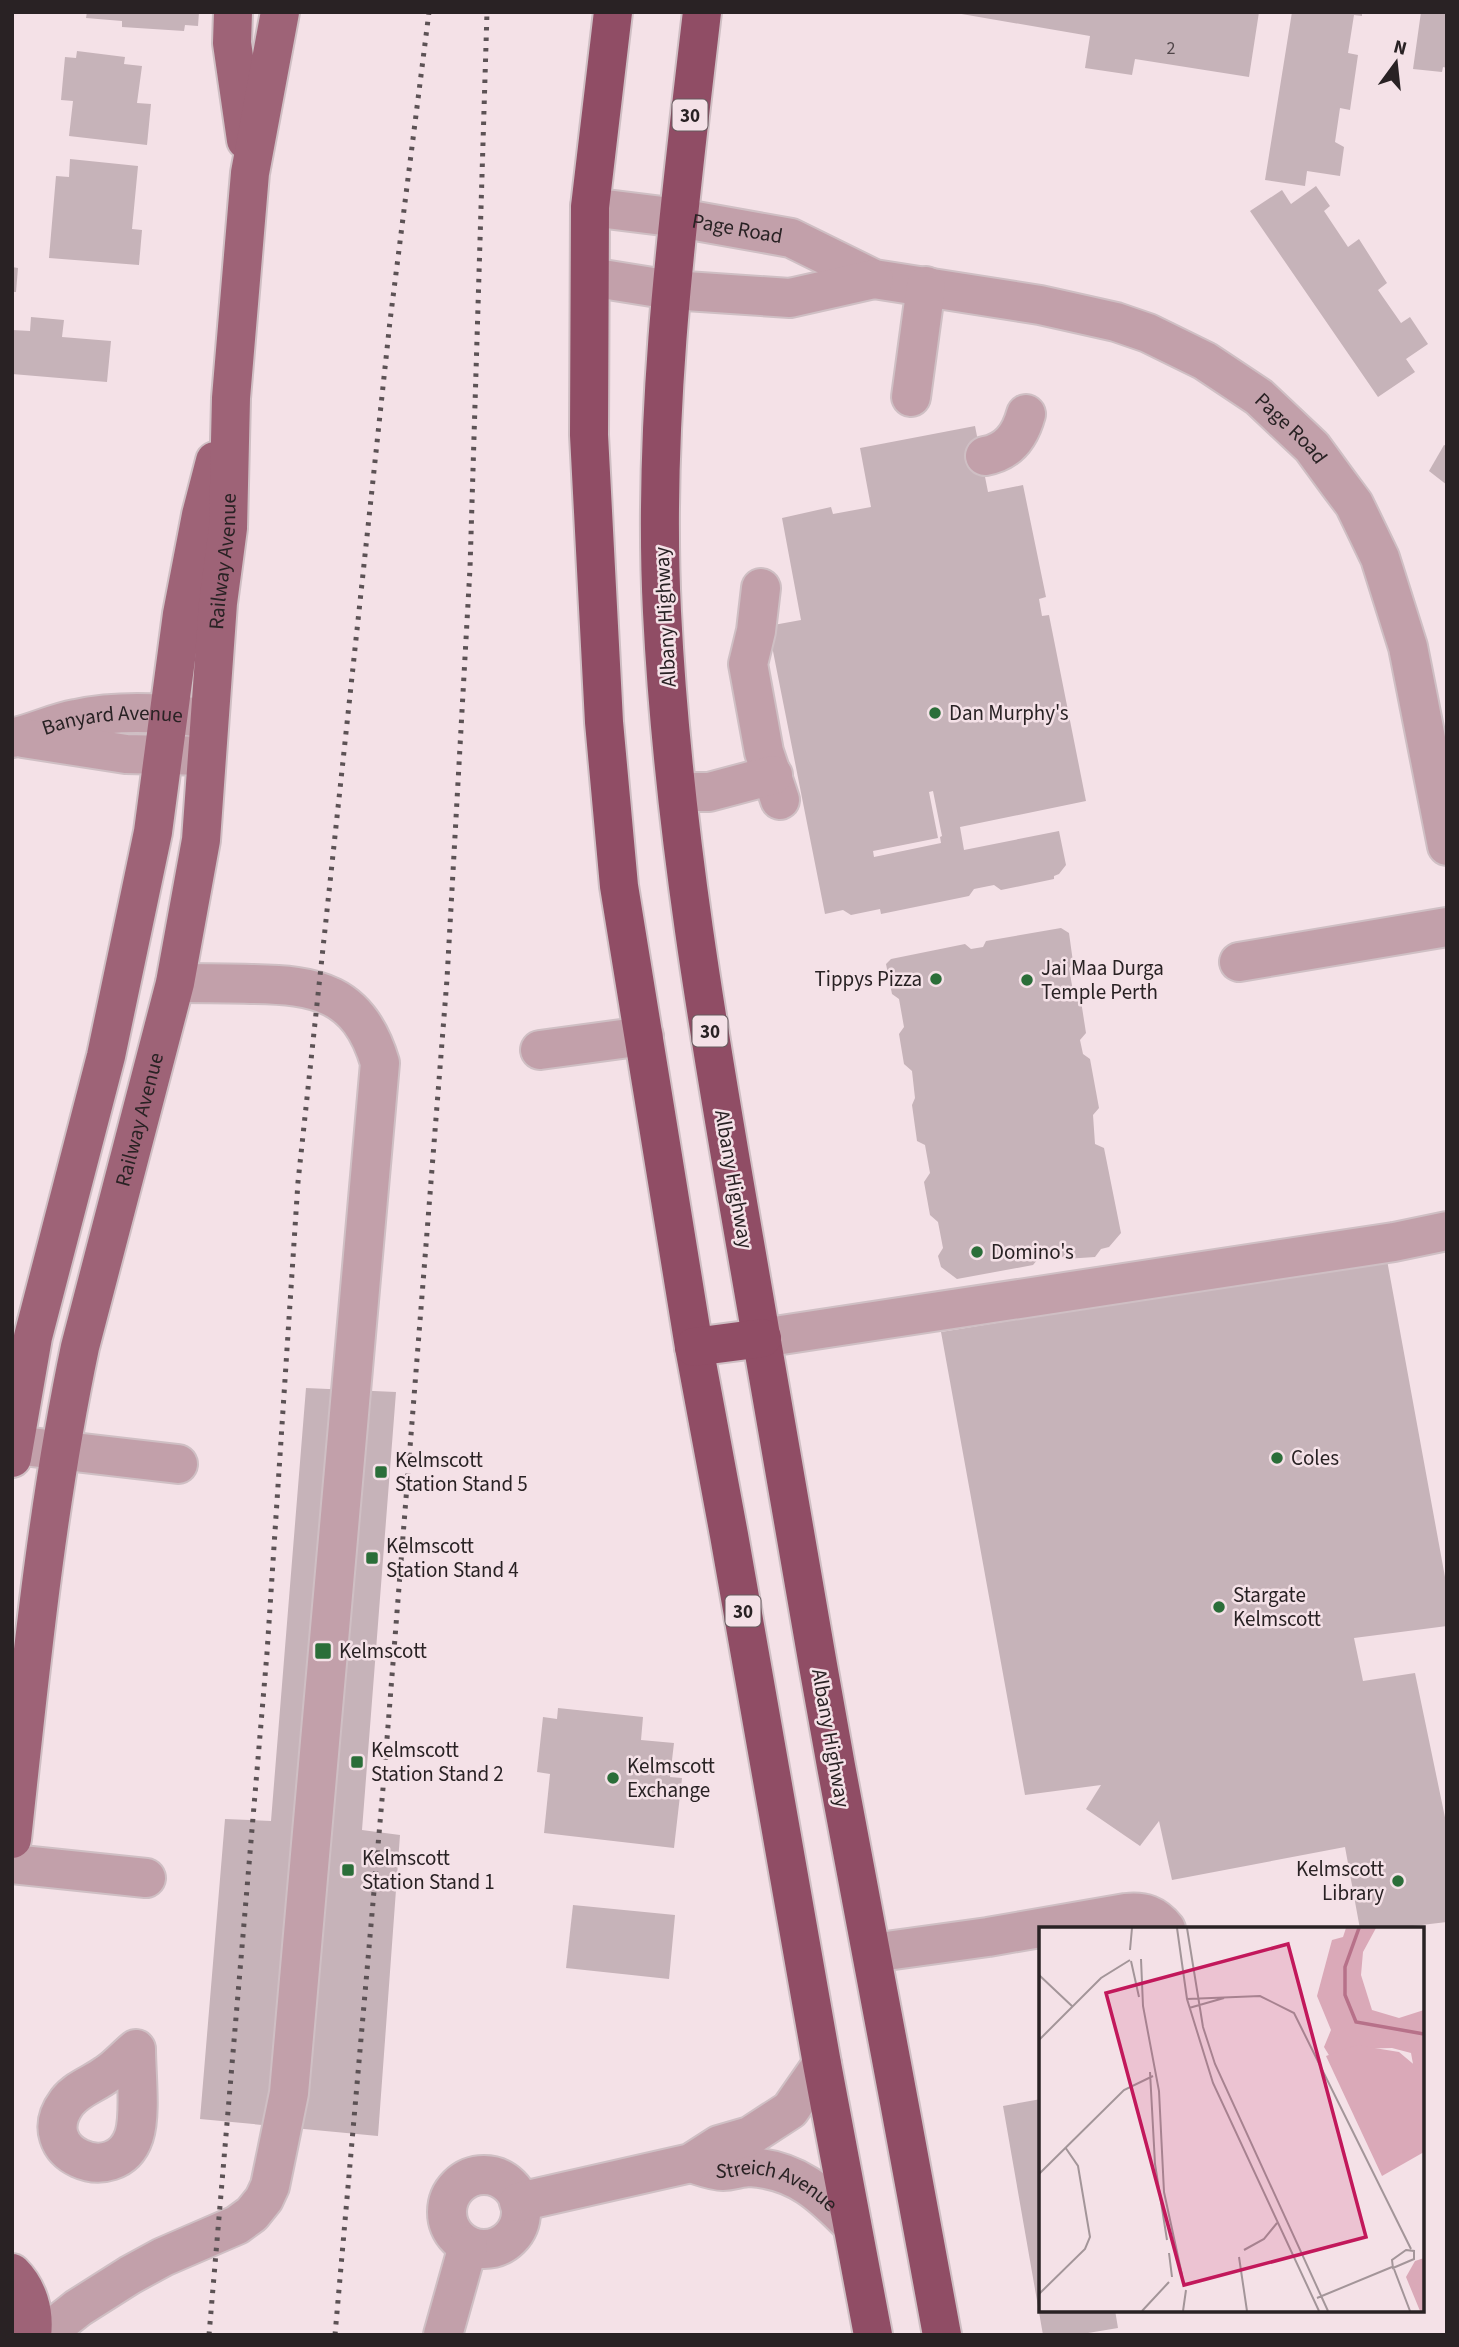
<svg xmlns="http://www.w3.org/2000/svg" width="1459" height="2347" font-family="'Source Sans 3',sans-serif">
<rect width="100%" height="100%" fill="#f4e1e7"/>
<g fill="#c6b3b9" fill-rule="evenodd">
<polygon points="87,12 199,12 198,26 185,25 184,31 122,27 122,21 86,18"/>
<polygon points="950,12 1259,12 1249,77 1135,59 1132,75 1085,68 1090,36"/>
<polygon points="1292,12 1362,12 1362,16 1354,15 1348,53 1358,55 1350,110 1340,108 1335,142 1344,147 1340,176 1307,171 1305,186 1265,180"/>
<polygon points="1421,12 1447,12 1447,68 1443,67 1442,72 1413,69"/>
<polygon points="77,51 125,57 124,64 142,66 137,103 151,104 147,145 69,136 73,101 61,100 65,57 76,58"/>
<polygon points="70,159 138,166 132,229 142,230 139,265 49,258 56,176 69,177"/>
<polygon points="1316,186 1330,206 1324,211 1348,247 1359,239 1387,283 1378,290 1401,323 1410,317 1428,344 1406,359 1415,372 1378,397 1250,211 1282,190 1291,204"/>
<polygon points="12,267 18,268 16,292 12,292"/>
<polygon points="31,317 64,320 62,337 111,341 107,382 12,374 12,330 30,331"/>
<path d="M975 426 988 492 1023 485 1046 597 1039 599 1042 616 1049 615 1086 801 960 827 964 850 1059 831 1066 865 1059 874 1054 876V879L1001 890 994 885 974 889 969 896 881 914 880 909 851 915 843 910 825 914 768 626 801 620 782 518 831 507 833 514 871 507 860 448ZM933 791 942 836 940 837 941 843 874 857 873 851 938 838 929 792Z"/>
<polygon points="1444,445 1447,446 1447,485 1429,471"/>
<polygon points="1061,928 1069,933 1073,962 1069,968 1074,997 1081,1001 1086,1033 1080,1040 1083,1054 1090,1059 1099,1108 1093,1115 1095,1144 1104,1148 1121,1233 1109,1247 1101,1249 1095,1257 1065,1259 1059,1254 1038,1259 1033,1265 957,1279 941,1267 938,1256 943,1248 938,1222 930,1215 924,1182 930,1173 925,1145 917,1141 912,1105 915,1098 912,1071 904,1064 899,1034 904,1027 899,999 892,994 886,964 891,959 965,944 971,949 983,947 986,941"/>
<polygon points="1387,1260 1447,1588 1447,1626 1354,1638 1363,1681 1415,1673 1447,1827 1447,1922 1387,1929 1360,1929 1345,1847 1172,1880 1159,1821 1140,1846 1086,1809 1101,1785 1025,1795 941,1332"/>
<polygon points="306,1388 396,1392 362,1830 400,1835 378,2136 200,2119 225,1819 271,1821"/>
<polygon points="558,1708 643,1717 641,1740 674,1743 670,1777 682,1778 674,1848 544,1833 550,1774 537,1772 543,1717 557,1719"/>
<polygon points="573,1905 675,1915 669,1979 566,1968"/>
<polygon points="1041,2099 1041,2310 1115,2310 1118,2328 1076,2335 1043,2335 1003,2106"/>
</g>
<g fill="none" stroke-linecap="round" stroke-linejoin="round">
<defs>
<g id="minor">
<path id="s1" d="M590 207 679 218 791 238 874 279 1040 305 1116 322 1148 333 1205 361 1259 397 1312 447 1339 484 1354 504 1380 558 1408 647 1447 846"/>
<polyline points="590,277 671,290 790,298 874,279"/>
<polyline points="911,397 926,286"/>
<path d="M985 456C1008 452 1020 436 1026 414"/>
<polyline points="761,588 756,631 748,664 764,752 780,800"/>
<path id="s2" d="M12 738C34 733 54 723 76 719 118 710 160 712 202 718"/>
<polyline points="23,738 126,754 206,756"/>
<polyline points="677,792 709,792 773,775"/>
<polyline points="1239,962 1447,927"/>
<polyline points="540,1050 644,1036"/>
<polyline points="762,1338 1394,1242 1447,1231"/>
<polyline points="14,1445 178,1464"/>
<polyline points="12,1864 146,1878"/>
<path d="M872 1953 988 1937 1126 1913C1144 1911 1155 1915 1166 1929"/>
<path d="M136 2049C136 2072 141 2115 134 2136 116 2190 29 2153 67 2102 78 2088 94 2084 107 2074 117 2068 126 2057 136 2049Z"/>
<path id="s3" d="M691 2163C701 2166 713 2171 723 2171 732 2171 741 2167 750 2167 797 2170 822 2194 852 2225"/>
<circle cx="484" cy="2212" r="37"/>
<polyline points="519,2202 691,2163 719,2145 750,2136 790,2110 822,2064"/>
<path d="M44 2335 78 2308 130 2275 163 2257 237 2225 252 2214 264 2199 270 2186 289 2093 380 1063C359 992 317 985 251 984 226 983 200 983 175 983"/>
<polyline points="443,2335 468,2246"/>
</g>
<g id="major">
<polyline points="233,12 232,43 246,140"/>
<polyline points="12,1458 33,1337 106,1056 153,832 182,614 201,515 215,461"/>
<path id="s4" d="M12 1839C30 1675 46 1509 80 1347L175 983 201 840 218 603 228 528 231 398 250 173 280 12"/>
<path d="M12 2273C28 2289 35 2312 32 2335"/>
</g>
<g id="highway">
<polyline points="613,12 590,207 589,435 604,722 619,886 694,1347 729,1535 822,2064 873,2335"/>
<path d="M702 12C679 211 652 411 662 612 674 856 720 1096 761 1336 786 1480 810 1623 836 1766 871 1956 908 2145 942 2335"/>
<polyline points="694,1347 762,1338"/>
</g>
</defs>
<use href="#minor" stroke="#cfbfc4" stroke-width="42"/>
<use href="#major" stroke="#cfbfc4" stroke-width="42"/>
<use href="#highway" stroke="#cfbfc4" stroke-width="42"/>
<use href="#minor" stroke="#c2a0aa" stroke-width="38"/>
<use href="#major" stroke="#9e6377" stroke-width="38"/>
<use href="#highway" stroke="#904d65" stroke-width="38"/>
<g stroke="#5c5255" stroke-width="5" stroke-dasharray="3.5 7" stroke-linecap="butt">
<polyline points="209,2335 267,1653 298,1182 390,321 429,12"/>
<polyline points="335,2335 384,1777 447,979 470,568 487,12"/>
</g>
</g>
<g fill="#2b6e39" stroke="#f4e1e7" stroke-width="2.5">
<circle cx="935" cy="713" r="7"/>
<circle cx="936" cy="979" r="7"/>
<circle cx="1027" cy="980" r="7"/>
<circle cx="977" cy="1252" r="7"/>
<circle cx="1277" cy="1458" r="7"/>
<rect x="374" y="1465" width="14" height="14" rx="3.5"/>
<rect x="365" y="1551" width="14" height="14" rx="3.5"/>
<circle cx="1219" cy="1607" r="7"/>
<rect x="314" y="1642" width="18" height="18" rx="3.5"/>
<rect x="350" y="1755" width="14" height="14" rx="3.5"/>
<circle cx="613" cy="1778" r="7"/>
<rect x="341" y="1863" width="14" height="14" rx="3.5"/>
<circle cx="1398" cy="1881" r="7"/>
</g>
<g text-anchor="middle" stroke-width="5" stroke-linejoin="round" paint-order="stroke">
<g font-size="18" fill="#504649">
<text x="1171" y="54">2</text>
</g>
<g fill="#f4e1e7" stroke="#665b5e" stroke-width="2">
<rect x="672.5" y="99.5" width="35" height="31" rx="5"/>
<rect x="692.5" y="1015.5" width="35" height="31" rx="5"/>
<rect x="725.5" y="1595.5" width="35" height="31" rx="5"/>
</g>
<g font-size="19" font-weight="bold" fill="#292224">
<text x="690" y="122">30</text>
<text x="710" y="1038">30</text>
<text x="743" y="1618">30</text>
</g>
<g font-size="21" fill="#292224" stroke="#f4e1e7">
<text dy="7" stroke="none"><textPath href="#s1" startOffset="149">Page Road</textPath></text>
<text dy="7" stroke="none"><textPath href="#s1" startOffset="749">Page Road</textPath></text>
<text dy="7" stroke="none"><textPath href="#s4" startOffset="1298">Railway Avenue</textPath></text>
<text transform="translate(665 617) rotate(-93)" y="7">Albany Highway</text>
<text dy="7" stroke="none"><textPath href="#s2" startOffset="103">Banyard Avenue</textPath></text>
<text dy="7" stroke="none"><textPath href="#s4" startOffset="732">Railway Avenue</textPath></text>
<text transform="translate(734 1179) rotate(80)" y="7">Albany Highway</text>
<text transform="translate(831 1738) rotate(80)" y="7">Albany Highway</text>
<text dy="7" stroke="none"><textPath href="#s3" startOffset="91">Streich Avenue</textPath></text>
</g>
<g font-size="21" fill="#292224" stroke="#f4e1e7" text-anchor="start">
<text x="949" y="720">Dan Murphy's</text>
<text x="1041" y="975">Jai Maa Durga<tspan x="1041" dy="24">Temple Perth</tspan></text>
<text x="922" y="986" text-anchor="end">Tippys Pizza</text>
<text x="991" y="1259">Domino's</text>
<text x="1291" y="1465">Coles</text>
<text x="395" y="1467">Kelmscott<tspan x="395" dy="24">Station Stand 5</tspan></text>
<text x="386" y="1553">Kelmscott<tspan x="386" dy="24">Station Stand 4</tspan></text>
<text x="1233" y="1602">Stargate<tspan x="1233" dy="24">Kelmscott</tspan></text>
<text x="339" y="1658">Kelmscott</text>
<text x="371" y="1757">Kelmscott<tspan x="371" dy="24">Station Stand 2</tspan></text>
<text x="627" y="1773">Kelmscott<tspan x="627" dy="24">Exchange</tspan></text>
<text x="362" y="1865">Kelmscott<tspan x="362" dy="24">Station Stand 1</tspan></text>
<text x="1384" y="1876" text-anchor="end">Kelmscott<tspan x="1384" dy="24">Library</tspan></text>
</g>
</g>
<g transform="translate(1039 1927)">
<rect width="385" height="385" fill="#f4e1e7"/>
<path d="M307 1H337L324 25 322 48 333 83 360 91 385 83V153L376 148 372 126 353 121 310 122 299 143 285 120 292 103 278 69 293 13 304 10ZM385 331V384H381L367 350 376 334Z" fill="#daa9b8"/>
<path d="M317 118 360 125 385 146V225L343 249 287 129Z" fill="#daa9b8"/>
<path fill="none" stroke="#b77189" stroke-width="3.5" d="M320 1 306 40V68L317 95 385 107"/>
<path fill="none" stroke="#a39599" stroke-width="2" d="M138 1 148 72 174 156 280 384M148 1 164 100 176 137 289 384M91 23 93 1M102 32 104 79 120 164 125 265 143 348M92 34 100 70M0 48 34 80M148 72 221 69 255 86 372 322M150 81 185 71M0 113 62 51 91 33M111 145 116 237 128 313M0 247 85 163 114 149M205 323 225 312 238 296M367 323 375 324V332L354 341 353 333ZM130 326 133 350M200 330 208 384M355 342 371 384M0 367 46 322 51 310 39 239 26 220M278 371 353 340M103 384 130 355M144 384 147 363"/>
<path fill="#c2185b" fill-opacity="0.15" stroke="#c2185b" stroke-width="3.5" d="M249 17 327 310 145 358 67 66Z"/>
<rect width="385" height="385" fill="none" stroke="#292224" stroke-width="3.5"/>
</g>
<rect width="1459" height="2347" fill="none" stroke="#292224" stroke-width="28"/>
<g transform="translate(1396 63) rotate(15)" stroke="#f4e1e7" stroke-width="5" paint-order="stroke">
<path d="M0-5L12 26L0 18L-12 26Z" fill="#292224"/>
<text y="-10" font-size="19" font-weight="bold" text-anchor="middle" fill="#292224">N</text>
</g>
</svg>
